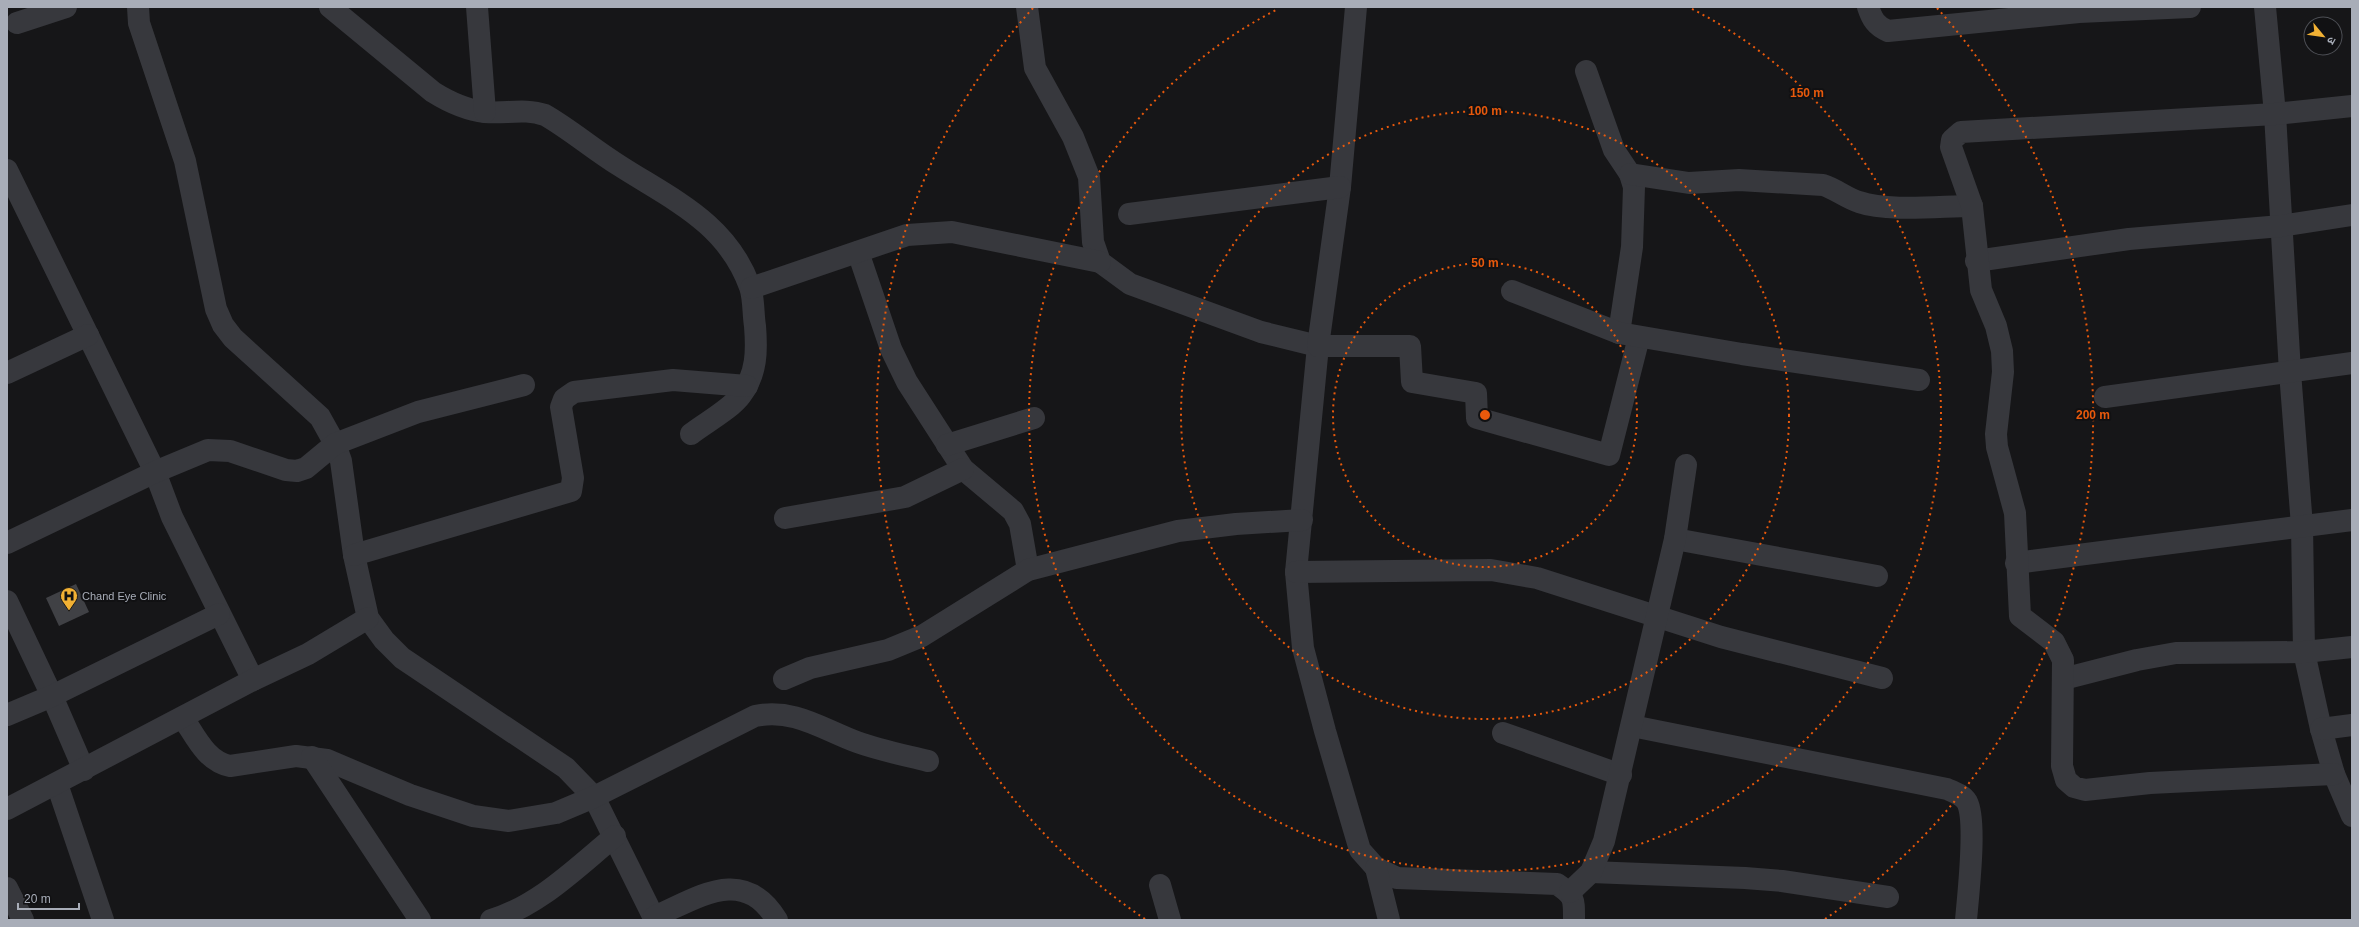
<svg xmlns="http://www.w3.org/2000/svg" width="2359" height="927" font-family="Arial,'Noto Sans Devanagari',sans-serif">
<rect width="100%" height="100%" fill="#161618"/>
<polygon fill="#404145" points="76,584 89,612 59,626 46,598"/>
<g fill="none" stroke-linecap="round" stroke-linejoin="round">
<g stroke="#37383d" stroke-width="22">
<polyline points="138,7 139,23 185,161 216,309 223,325 233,338 320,417 335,444 341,461 354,555 368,618 384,640 402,658 566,768 594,797 655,920"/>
<path d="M330 7 433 92C449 102 466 110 485 112 505 114 525 108 545 115 571 130 594 150 620 166 673 200 727 223 750 287 754 298 753 314 755 326 757 351 757 373 741 395 731 409 705 423 691 434"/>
<polyline points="477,7 485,112"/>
<path d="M1027 7 1035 68 1073 137 1089 177 1093 242 1100 262 1130 284 1261 332 1318 346 1296 572 1303 648 1325 731 1360 850 1376 868 1397 878 1557 884C1575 896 1574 899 1574 920"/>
<polyline points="1356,7 1340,187 1318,346 1410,346 1412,382 1476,393 1477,418 1609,455 1639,337"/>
<path d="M1868 7C1872 19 1876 26 1888 31L2079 12 2190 7"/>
<polyline points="2265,7 2275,114 2290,372 2302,526 2304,652 2321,729 2334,774 2352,816"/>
<polyline points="17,23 66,7"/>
<polyline points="1586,71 1614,150 1630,174 1634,187 1632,247 1619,333"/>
<polyline points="7,170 155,472 172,517 253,680"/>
<path d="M1630 174 1689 183 1739 180 1823 185C1836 189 1846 198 1859 202 1888 212 1941 206 1972 206"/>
<polyline points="1129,214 1340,187"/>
<polyline points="858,252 891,349 907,382 963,469 1013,511 1020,524 1028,570"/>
<polyline points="1976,261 2129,239 2281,226 2352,215"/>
<polyline points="751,288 907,235 952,232 1100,262"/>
<polyline points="1512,291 1619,333 1742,354 1919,380"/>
<polyline points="7,373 88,335"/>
<polyline points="2105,397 2352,363"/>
<polyline points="947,445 1034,418"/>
<polyline points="785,518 905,497 963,469"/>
<polyline points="1675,539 1877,576"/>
<polyline points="7,543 155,472 208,450 230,451 286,470 297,471 306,468 335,444 418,412 524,385"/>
<polyline points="354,555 571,491 573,478 561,407 564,399 574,392 673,380 747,386"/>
<polyline points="2016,563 2352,520"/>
<polyline points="1296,572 1491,570 1537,578 1721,637 1882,678"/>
<polyline points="7,601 52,696 84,770"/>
<polyline points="784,679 810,668 888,650 922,636 1028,570 1178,531 1236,524 1302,520"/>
<polyline points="2063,679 2137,660 2176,653 2304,652 2352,647"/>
<polyline points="7,715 52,696 219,614"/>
<path d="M183 718C196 737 206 761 230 766L296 756 327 760 410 795 473 816 509 821 556 813 594 797 755 716C794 708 822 729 857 742 879 750 904 755 928 761"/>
<path d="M1632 726 1947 789C1954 792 1963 795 1967 802 1977 821 1968 896 1966 920"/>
<polyline points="2321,729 2352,725"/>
<polyline points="1503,733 1621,775"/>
<polyline points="312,757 420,920"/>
<polyline points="2334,774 2150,783 2085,790 2074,787 2066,780 2062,766 2063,660 2054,642 2020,616 2015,513 1997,447 1996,434 2003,372 2002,351 1996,326 1981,290 1972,206 1951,147 1952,140 1961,132 2275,114 2352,106"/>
<polyline points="57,784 103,920"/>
<polyline points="7,809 253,680 308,654 368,618"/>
<polyline points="1376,868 1389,920"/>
<polyline points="1591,872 1745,878 1782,881 1888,897"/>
<polyline points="1160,885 1170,920"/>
<polyline points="7,888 23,920"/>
<polyline points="1570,892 1591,872 1604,841 1675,539 1686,465"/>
<path d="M654 917C700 897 743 865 777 920"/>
<path d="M491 920C539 906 577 867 615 836"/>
</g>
</g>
<g fill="none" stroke="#e8590c" stroke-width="2" stroke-dasharray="2 4">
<circle cx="1485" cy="415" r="152"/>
<circle cx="1485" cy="415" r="304"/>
<path d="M1692 9A456 456 0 1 1 1278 9"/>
<path d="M1145 919A608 608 0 0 1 1033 8M1937 8A608 608 0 0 1 1825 919"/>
</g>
<defs>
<symbol id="hospital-pin" viewBox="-11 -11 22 30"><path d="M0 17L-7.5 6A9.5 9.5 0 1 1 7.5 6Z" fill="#f2b134" stroke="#111113"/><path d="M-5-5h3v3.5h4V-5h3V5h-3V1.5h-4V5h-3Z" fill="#111"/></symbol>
</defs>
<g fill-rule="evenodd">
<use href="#hospital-pin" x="59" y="586" width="20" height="27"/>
</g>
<g text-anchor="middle" stroke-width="4" stroke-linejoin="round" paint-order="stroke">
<g font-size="11" fill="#a8adb8" stroke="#111113" text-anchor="start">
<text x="82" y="600">Chand Eye Clinic</text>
</g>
</g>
<circle cx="1485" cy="415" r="6" fill="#e8590c" stroke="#111113" stroke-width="2"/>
<g font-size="12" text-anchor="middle" font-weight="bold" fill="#e8590c" stroke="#111113" stroke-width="4" stroke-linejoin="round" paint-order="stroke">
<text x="1807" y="97">150 m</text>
<text x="1485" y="115">100 m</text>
<text x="1485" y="267">50 m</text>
<text x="2093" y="419">200 m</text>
</g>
<rect width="2359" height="927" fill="none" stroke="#a8adb8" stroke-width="16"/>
<g transform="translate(2323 36) rotate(119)"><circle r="19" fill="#111113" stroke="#4d4f55"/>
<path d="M0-3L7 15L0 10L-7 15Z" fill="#f2b134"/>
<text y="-6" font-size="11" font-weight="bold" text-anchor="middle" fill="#a8adb8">उ</text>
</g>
<path d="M18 903v6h61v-6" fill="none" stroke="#a8adb8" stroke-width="2"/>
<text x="24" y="903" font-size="12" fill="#a8adb8" stroke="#111113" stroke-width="3" paint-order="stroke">20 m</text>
</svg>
